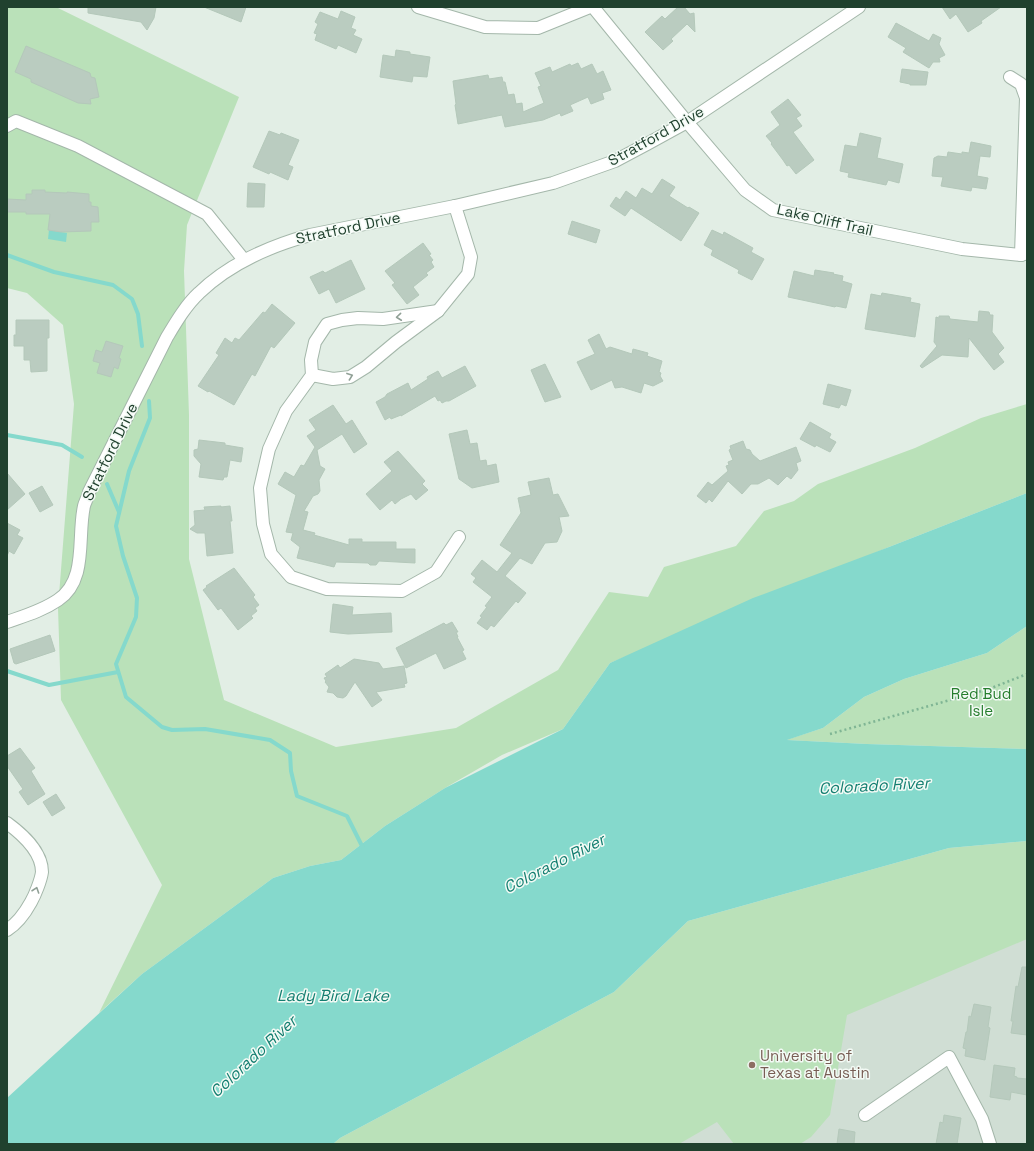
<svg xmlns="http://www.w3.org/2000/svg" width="1034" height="1151" font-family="'Space Grotesk',sans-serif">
<rect width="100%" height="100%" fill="#e2eee5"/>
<polygon fill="#d0ded4" points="1027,841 1027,1144 333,1144"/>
<g fill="#bae1b9">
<polygon points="7,7 56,7 239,97 187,225 184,271 189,415 189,559 224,700 336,747 456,728 558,670 609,592 648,597 664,567 736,546 764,511 794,501 818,484 915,448 981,418 1027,404 1027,493 889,547 610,663 563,729 502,755 445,788 385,826 341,860 310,866 273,878 142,974 99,1013 162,885 61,700 58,608 74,404 63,325 27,293 7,288"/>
<polygon points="1027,626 1027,749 867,744 786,740 823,728 864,697 904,679 987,653"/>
<polygon points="1027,841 1027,939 847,1015 830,1115 811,1137 800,1144 734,1144 717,1122 679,1144 333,1144 340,1138 614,992 688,921 949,848"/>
</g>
<g fill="#85d9cc">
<polygon points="49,230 67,233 66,242 48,239"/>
<polygon points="1027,493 1027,626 987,653 904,679 864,697 823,728 787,740 867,744 1027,749 1027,841 949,848 688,921 614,992 340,1138 333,1144 7,1144 7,1098 142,974 273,878 310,866 341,860 385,826 445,788 563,729 610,663 753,598 889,547"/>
</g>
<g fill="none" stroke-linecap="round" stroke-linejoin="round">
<g stroke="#85d9cc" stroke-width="4">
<polyline points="7,255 54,272 113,285 132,299 138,314 142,346"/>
<polyline points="149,401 150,418 129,471 116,526 123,556 137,598 136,617 116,664 126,697 162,727 172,730 205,729 270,740 290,753 291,771 297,796 347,816 363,848"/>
<polyline points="7,435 62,445 82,457"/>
<polyline points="107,484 119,512"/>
<polyline points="7,671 49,685 118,672"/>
</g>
</g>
<g fill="#baccc0" stroke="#b4c8ba">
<polygon points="88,7 156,7 154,18 147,30 141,22 88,13"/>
<polygon points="204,7 246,7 241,22"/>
<polygon points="678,7 684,7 690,14 694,13 695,32 687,24 671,39 673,41 663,50 645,32 662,16 665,19"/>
<polygon points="942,7 1001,7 981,21 982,23 968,32 956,14 950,19"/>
<polygon points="341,11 355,17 351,28 356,30 353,35 362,39 356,53 338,45 336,49 315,40 317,34 314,33 318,24 315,22 320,12 338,19"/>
<polygon points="896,23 929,41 933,34 941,38 939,44 945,55 939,58 940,62 933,62 929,68 903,52 906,48 888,37"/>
<polygon points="26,46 90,73 91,77 95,78 99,97 90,99 91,104 78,103 31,82 31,79 15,72"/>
<polygon points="396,50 410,52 410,54 430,57 427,77 413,76 412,82 380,77 383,55 395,57"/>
<polygon points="578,63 581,69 592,64 597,74 603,71 611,90 602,93 604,99 591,104 588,97 570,105 573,111 561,116 560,113 543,120 505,127 502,115 458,124 455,105 456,104 453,81 488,75 489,79 502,77 503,82 505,82 508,95 514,94 516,104 522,103 523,112 544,103 538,87 541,86 535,73 550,67 552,72 570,64 571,66"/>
<polygon points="902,69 928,72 926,85 910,85 910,84 900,82"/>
<polygon points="788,99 801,115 796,118 802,126 793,132 814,160 796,174 789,165 787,166 783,160 771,144 772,143 766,136 780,125 771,112"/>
<polygon points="269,131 280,135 281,133 299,140 288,165 293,167 288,180 270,172 269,174 253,167"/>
<polygon points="860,133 881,138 877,158 903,164 899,183 888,180 886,185 848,177 849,173 840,171 845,145 857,147"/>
<polygon points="971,142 991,146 990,157 980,156 977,176 988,178 986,189 972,187 971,191 941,186 943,177 932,176 934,158 938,156 947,157 948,152 962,154 962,152 969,153"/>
<polygon points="662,179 675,187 669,196 688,208 689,207 699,213 681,241 631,208 625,216 610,206 616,197 620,200 626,191 636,198 642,188 652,194"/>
<polygon points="248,183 265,184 264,207 247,207"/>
<polygon points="32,190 45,190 45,192 67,193 67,192 89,194 89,202 91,202 91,206 98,207 99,222 91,222 91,231 61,232 48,230 50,214 26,214 26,212 7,212 7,199 26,200 26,194 32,194"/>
<polygon points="572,221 600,230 596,243 568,234"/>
<polygon points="712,230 723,235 724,232 753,248 751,252 764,259 752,280 738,273 739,270 711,255 713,250 704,245"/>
<polygon points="423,243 431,254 429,255 433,260 431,262 434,267 426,273 428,275 413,287 419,295 407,304 392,285 395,283 385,271"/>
<polygon points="351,260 365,289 336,303 329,289 319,294 310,277 323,271 325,273"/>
<polygon points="815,270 834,273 833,274 843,276 842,281 852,284 846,308 836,306 835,307 788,297 794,271 814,276"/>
<polygon points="882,293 911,298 910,302 920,304 915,337 865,329 871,294 881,296"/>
<polygon points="272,304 295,323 274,348 271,346 255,376 252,374 234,405 209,391 208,392 198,386 219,355 216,353 225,338 232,343 235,338 239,340 263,312 265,313"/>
<polygon points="979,311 989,312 990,315 993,315 992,332 1004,348 998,354 1004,362 994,370 969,338 968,357 942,355 922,368 920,366 937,346 934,342 936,317 939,318 939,316 949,316 950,319 978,322"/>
<polygon points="16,320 49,320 49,338 47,338 47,371 31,372 30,360 24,360 24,346 14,346 14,335 16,335"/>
<polygon points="599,334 606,349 610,347 632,354 633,349 648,353 647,356 662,361 659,372 661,373 660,376 663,381 653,386 644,383 641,393 622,387 615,388 612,380 591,390 577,362 595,354 588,340"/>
<polygon points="106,341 123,346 119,358 121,359 118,369 114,367 111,377 97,373 100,363 93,361 96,350 102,352"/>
<polygon points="545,364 561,397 545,402 531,370"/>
<polygon points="465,366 476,386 449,401 446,401 442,403 440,400 438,401 435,396 401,416 401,415 391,419 390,417 385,420 376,402 385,397 387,394 408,383 411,390 428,379 427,377 438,371 442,378"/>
<polygon points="828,384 851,390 846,406 841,404 839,408 823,404"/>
<polygon points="333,405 346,424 352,420 367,444 354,453 342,434 317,450 320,466 325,469 319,480 320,491 318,494 313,496 304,511 308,512 303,530 315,533 314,535 349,545 349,539 362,539 362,542 396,542 396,549 415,549 415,563 379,561 376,565 370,565 368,563 336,562 334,567 297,558 300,547 291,540 293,533 286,532 296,495 278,484 285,472 294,477 301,465 304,466 315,447 307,436 316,430 309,420"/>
<polygon points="810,422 831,434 829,438 836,442 830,452 816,445 815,447 800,439"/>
<polygon points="467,430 470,444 477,443 480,461 486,460 487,466 496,464 499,482 472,488 459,479 449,434"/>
<polygon points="199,440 225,443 225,445 243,448 241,462 230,460 227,477 224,477 223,480 199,477 201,464 194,456 194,450 198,449"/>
<polygon points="743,441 746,449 750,450 752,454 760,461 796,447 801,461 796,463 798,470 791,479 787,476 778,485 769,478 758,484 751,484 742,494 728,481 712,502 709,499 706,503 697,496 708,482 712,485 728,471 726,466 729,465 728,462 733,460 729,450 731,449 730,446"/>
<polygon points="398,451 425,481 422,484 428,490 416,500 411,494 401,499 395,504 392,500 380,510 366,494 392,471 384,462"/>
<polygon points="7,473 25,494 7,510"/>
<polygon points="549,478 553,495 558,494 569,516 559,517 562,531 557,542 545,543 532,564 520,558 505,576 526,593 518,603 516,601 494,627 491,625 487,630 477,623 482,617 480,616 487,607 485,606 492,597 473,582 476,578 471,574 482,560 497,572 512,553 500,545 521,513 518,498 531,495 528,482"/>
<polygon points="42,486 53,505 40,512 29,493"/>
<polygon points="221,506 221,507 230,506 232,521 230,521 233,553 207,556 205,533 197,533 190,529 195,525 194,511 205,510 204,507"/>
<polygon points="7,523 20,530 17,535 23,538 14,554 9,551 7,556"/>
<polygon points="234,568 255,595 253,597 259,605 255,608 257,611 251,616 253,618 238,630 221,608 218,610 203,590 207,587 206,586"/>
<polygon points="333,604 353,607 352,615 391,613 392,632 348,634 330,632"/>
<polygon points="452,622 458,632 456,632 458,637 457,637 464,650 462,651 466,659 444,669 436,653 406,668 396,648 444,623 446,625"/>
<polygon points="50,635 55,651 16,664 14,663 10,649"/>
<polygon points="354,659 379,663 383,669 404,666 407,683 404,684 405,687 376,692 382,700 372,707 355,682 346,696 343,698 337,697 333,693 327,692 329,687 325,682 326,681 324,678 327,677 325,674 338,665 340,668"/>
<polygon points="20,748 35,768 31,771 45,794 28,805 19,792 23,789 7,766 7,756"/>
<polygon points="56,794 65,808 52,816 43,802"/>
<polygon points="1022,967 1027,967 1027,1035 1011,1033 1013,1021 1011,1021 1016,986 1018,987"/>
<polygon points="974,1004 991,1007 988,1027 990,1028 985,1060 965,1056 966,1049 963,1048 966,1032 967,1032 969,1016 971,1017"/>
<polygon points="994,1065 1015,1068 1014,1076 1017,1077 1017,1078 1027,1079 1027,1095 1011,1092 1010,1100 990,1097"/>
<polygon points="944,1115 961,1118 957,1144 936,1144 940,1122 943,1123"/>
<polygon points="839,1129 855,1132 854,1144 837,1144"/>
</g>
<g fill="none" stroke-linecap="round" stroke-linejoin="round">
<defs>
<g id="minor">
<polyline points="418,7 485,27 538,28 590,7"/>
<polyline points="593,7 687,122 745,190 773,210 962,249 1021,255 1027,253"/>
<polyline points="1010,77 1021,84 1026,98 1021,255"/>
<polyline points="7,126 16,121 78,146 207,214 244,260"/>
<polyline points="438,311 383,319 358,318 342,320 327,324 315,342 311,360 312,375 286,411 269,449 260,488 263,524 271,554 291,577 327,589 402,591 436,572 459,537"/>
<polyline points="312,375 333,379 350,377 366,367 396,342 438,311 468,274 471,257 455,206"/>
<path d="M7 622C24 616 42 611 58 600 88 580 77 537 84 506 85 502 88 497 89 492L167 337C176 322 186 305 199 293 230 263 270 246 310 235L455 206 553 183 615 161 647 144 687 122 859 7"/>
<path d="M7 823C22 834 42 851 42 872 41 880 35 895 31 902 25 913 18 923 7 930"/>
<polyline points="865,1115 949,1057 982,1119 990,1144"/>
</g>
</defs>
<use href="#minor" stroke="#a4b7aa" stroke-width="14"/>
<polyline stroke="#7fb594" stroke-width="2.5" stroke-dasharray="2 3" stroke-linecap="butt" points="830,734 989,689 1027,674"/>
<use href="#minor" stroke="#fff" stroke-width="12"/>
</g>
<defs><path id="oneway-chevron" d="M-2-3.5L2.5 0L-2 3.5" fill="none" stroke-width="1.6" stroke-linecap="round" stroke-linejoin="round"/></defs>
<g stroke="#90a096">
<use href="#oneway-chevron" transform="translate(399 317) rotate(174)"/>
<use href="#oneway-chevron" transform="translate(350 376) rotate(-20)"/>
<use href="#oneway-chevron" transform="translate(36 890) rotate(-71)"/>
</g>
<circle fill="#8d6e63" stroke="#f3faf5" stroke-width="1.5" cx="752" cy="1065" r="4"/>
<g text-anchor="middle" stroke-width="3" stroke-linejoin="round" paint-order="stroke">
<g font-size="15" fill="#20412e" stroke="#f3faf5">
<text transform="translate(656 136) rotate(-29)" y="5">Stratford Drive</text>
<text transform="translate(825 220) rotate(13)" y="5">Lake Cliff Trail</text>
<text transform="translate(348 228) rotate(-12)" y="5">Stratford Drive</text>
<text transform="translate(110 452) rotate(-64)" y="5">Stratford Drive</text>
</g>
<g font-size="15" fill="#257d2c" stroke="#f3faf5">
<text x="981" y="699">Red Bud<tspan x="981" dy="17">Isle</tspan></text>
</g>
<g font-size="15" fill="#785e54" stroke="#f3faf5" text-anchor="start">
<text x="760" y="1061">University of<tspan x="760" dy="17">Texas at Austin</tspan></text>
</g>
<g font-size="16" font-style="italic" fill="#137e70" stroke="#f3faf5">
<text transform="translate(874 785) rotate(-3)" y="6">Colorado River</text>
<text transform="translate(554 863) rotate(-27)" y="6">Colorado River</text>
<text x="333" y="1001">Lady Bird Lake</text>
<text transform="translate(253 1056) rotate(-43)" y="6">Colorado River</text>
</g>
</g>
<rect width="1034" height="1151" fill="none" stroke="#20412e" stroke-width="16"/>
</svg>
